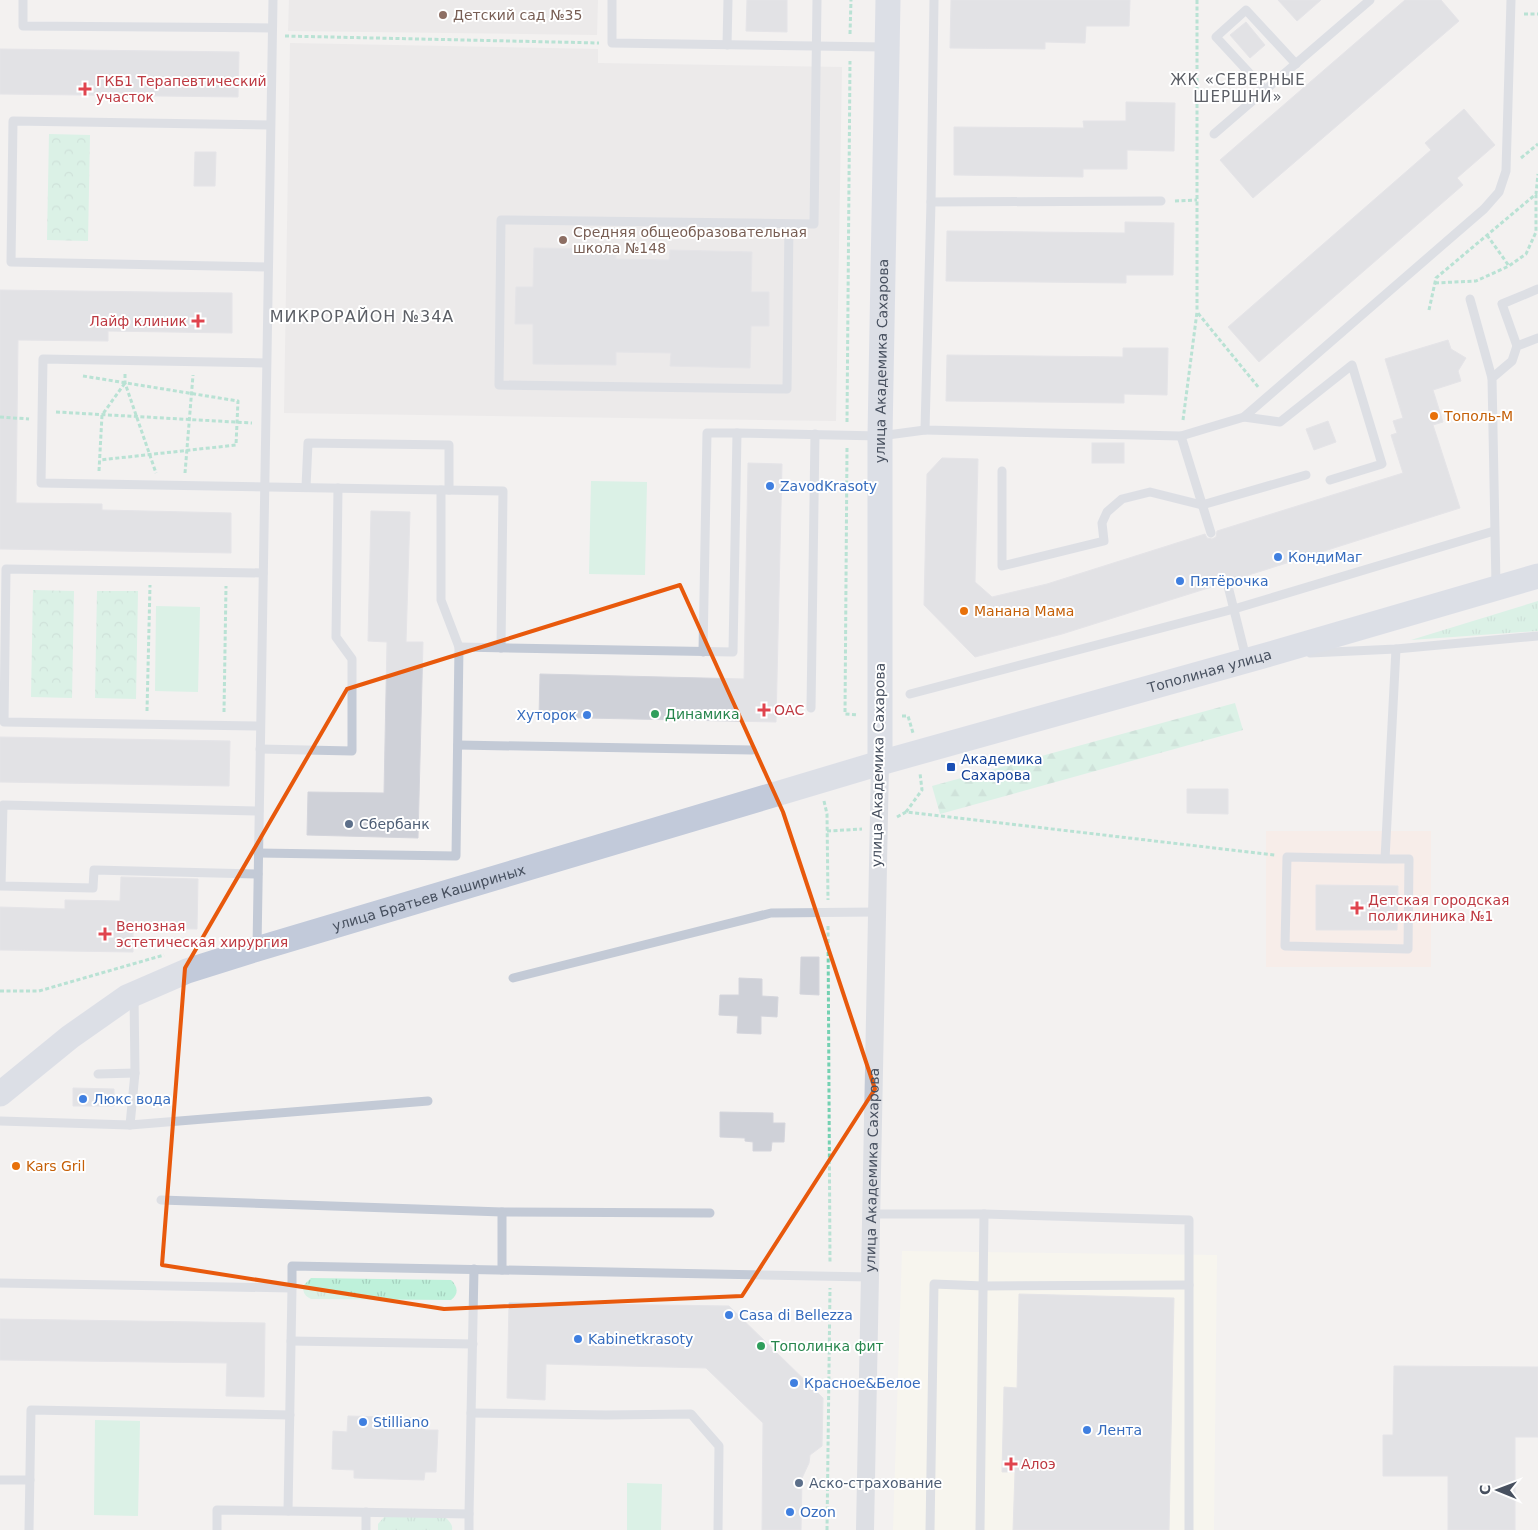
<svg xmlns="http://www.w3.org/2000/svg" width="1538" height="1530" font-family="'DejaVu Sans',sans-serif">
<defs>
<pattern id="grass-tufts" width="24" height="20" patternUnits="userSpaceOnUse" patternTransform="scale(1.25)"><rect width="24" height="20" fill="#bef1da"/><path d="M3 7l-1-3M5 7V3M7 7l1-3M15 17l-1-3M17 17v-4M19 17l1-3" fill="none" stroke="#a5d0be"/></pattern>
<pattern id="forest-firs" width="22" height="20" patternUnits="userSpaceOnUse" patternTransform="scale(1.25)"><rect width="22" height="20" fill="#bef1da"/><path d="M5 1l3.5 6h-7zM16 11l3.5 6h-7z" fill="#a5d0be"/></pattern>
<pattern id="park-crowns" width="20" height="18" patternUnits="userSpaceOnUse" patternTransform="scale(1.25)"><rect width="20" height="18" fill="#bef1da"/><path d="M2 6a3 3 0 1 1 6 0M12 15a3 3 0 1 1 6 0" fill="none" stroke="#a5d0be"/></pattern>
</defs>
<rect width="100%" height="100%" fill="#f3f1f0"/>
<polygon fill="#fdfbea" points="902,1251 1217,1255 1214,1530 893,1530"/>
<g fill="#e4e2e2">
<polygon points="289,0 598,0 597,35 288,31"/>
<polygon points="290,43 598,49 598,63 842,67 836,421 284,413"/>
</g>
<rect fill="#fce8e1" x="1266" y="831" width="165" height="136"/>
<g fill="url(#grass-tufts)">
<polygon points="1538,601 1538,631 1411,640"/>
<path d="M311 1278 451 1280C458 1287 459 1294 451 1300L311 1299C305 1296 303 1293 303 1286Z"/>
<path d="M385 1516 446 1518C450 1522 453 1525 452 1530H378V1524Z"/>
</g>
<polygon fill="url(#forest-firs)" points="1235,703 1243,730 940,814 932,786"/>
<g fill="url(#park-crowns)">
<polygon points="49,134 90,135 88,241 47,240"/>
<polygon points="33,590 74,591 72,698 31,697"/>
<polygon points="97,591 138,591 136,699 95,698"/>
</g>
<g fill="#bef1da">
<polygon points="591,481 647,482 645,575 589,574"/>
<polygon points="156,606 200,607 198,692 155,691"/>
<polygon points="95,1420 140,1421 138,1516 94,1515"/>
<polygon points="627,1483 662,1484 661,1530 627,1530"/>
</g>
<g fill="#cfd1d8" stroke="#d4d5dc">
<polygon points="747,0 787,0 787,32 746,31"/>
<polygon points="951,0 1130,0 1129,26 1086,26 1085,43 1045,42 1045,49 950,48"/>
<polygon points="1278,0 1321,0 1297,21"/>
<polygon points="1405,0 1441,0 1459,21 1253,198 1220,160"/>
<polygon points="1246,22 1265,45 1250,58 1230,35"/>
<polygon points="0,49 239,52 238,97 0,94"/>
<polygon points="1126,102 1175,103 1174,151 1127,150 1127,169 1083,169 1083,177 954,175 954,127 1084,128 1083,121 1126,121"/>
<polygon points="1464,109 1495,145 1457,178 1463,185 1259,362 1228,327 1431,150 1425,143"/>
<polygon points="195,152 216,152 215,186 194,186"/>
<polygon points="1125,222 1174,223 1173,275 1126,275 1126,283 946,281 947,231 1125,233"/>
<polygon points="534,248 616,249 616,259 669,260 670,250 752,252 751,292 769,292 769,326 751,326 750,368 670,366 671,353 616,352 616,365 533,364 533,324 515,324 516,287 533,287"/>
<polygon points="0,290 232,293 232,333 108,331 108,341 18,340 16,503 102,504 102,510 231,513 231,553 0,549"/>
<polygon points="1448,340 1451,349 1466,358 1458,371 1461,381 1433,390 1443,422 1433,425 1460,508 1233,580 1229,576 1225,576 1221,580 1221,584 1062,634 975,657 924,605 927,474 942,458 978,459 975,582 992,597 1047,584 1205,534 1207,538 1212,539 1216,537 1217,531 1403,473 1391,435 1397,433 1393,421 1403,418 1385,359"/>
<polygon points="1123,348 1168,348 1167,395 1124,394 1124,403 946,401 947,355 1123,357"/>
<polygon points="1328,421 1336,442 1314,450 1306,429"/>
<rect x="1092" y="443" width="32" height="20"/>
<polygon points="748,463 782,464 776,722 539,717 540,674 744,679"/>
<polygon points="371,511 410,512 406,642 423,642 418,838 307,835 308,792 384,793 387,642 368,641"/>
<polygon points="0,737 230,741 229,786 0,782"/>
<polygon points="1187,789 1228,789 1228,814 1187,813"/>
<polygon points="121,877 198,879 197,929 133,928 133,952 0,950 0,907 65,909 65,900 120,901"/>
<polygon points="1316,885 1398,886 1397,930 1316,930"/>
<polygon points="801,957 819,957 819,995 800,994"/>
<polygon points="739,978 762,979 762,996 778,997 777,1017 761,1016 761,1034 737,1033 738,1016 719,1015 720,995 739,995"/>
<polygon points="73,1088 114,1089 114,1106 73,1106"/>
<polygon points="720,1112 773,1113 773,1123 785,1123 784,1142 772,1142 771,1151 753,1151 753,1142 745,1141 745,1138 720,1137"/>
<polygon points="1019,1294 1174,1298 1169,1530 1013,1530 1015,1472 1002,1472 1004,1387 1017,1388"/>
<polygon points="509,1303 729,1306 823,1398 822,1446 810,1455 809,1463 802,1478 801,1530 762,1530 763,1423 706,1368 546,1364 545,1400 507,1398"/>
<polygon points="0,1319 265,1323 264,1397 226,1396 227,1363 0,1360"/>
<polygon points="1394,1366 1538,1367 1538,1437 1515,1437 1515,1530 1448,1530 1448,1476 1383,1476 1383,1435 1393,1435"/>
<polygon points="348,1416 425,1418 425,1430 438,1430 436,1472 425,1472 424,1480 354,1478 354,1470 332,1469 333,1431 347,1432"/>
</g>
<g fill="none" stroke-linecap="round" stroke-linejoin="round">
<g stroke="#74d1b2" stroke-width="3" stroke-dasharray="4 2.5" stroke-linecap="butt">
<polyline points="1197,0 1197,312"/>
<polyline points="1524,14 1538,14"/>
<polyline points="850,34 851,0"/>
<polyline points="285,36 599,43"/>
<polyline points="1521,158 1538,144"/>
<polyline points="1175,201 1197,200"/>
<polyline points="1487,235 1509,266"/>
<polyline points="1435,283 1476,281 1509,266 1526,254 1536,232 1536,195"/>
<polyline points="1429,310 1436,278 1536,194 1538,174"/>
<polyline points="125,374 125,383 156,473"/>
<polyline points="83,376 238,401 236,445 100,460"/>
<polyline points="56,412 252,423"/>
<polyline points="0,417 29,419"/>
<polyline points="1183,420 1197,312 1259,388"/>
<polyline points="847,422 850,61"/>
<polyline points="847,448 845,714 858,715"/>
<polyline points="99,471 102,415 125,383"/>
<polyline points="185,473 193,375"/>
<polyline points="147,711 150,585"/>
<polyline points="224,712 226,586"/>
<polyline points="902,716 908,716 913,733"/>
<polyline points="824,801 827,814 828,900"/>
<polyline points="906,812 922,790 920,773"/>
<polyline points="897,817 906,812 1275,855"/>
<polyline points="827,831 862,829"/>
<polyline points="828,926 830,1262"/>
<polyline points="0,991 39,991 164,955"/>
<polyline points="827,1530 830,1288"/>
</g>
<g stroke="#c3cad6" stroke-width="9">
<polyline points="23,0 23,26 272,28"/>
<polyline points="612,0 612,43 885,47"/>
<polyline points="934,0 931,202 925,430 1181,436 1244,417 1484,209 1499,192 1506,171 1511,0"/>
<polyline points="727,45 728,0"/>
<polyline points="1265,90 1216,37 1246,10 1296,64"/>
<polyline points="1214,134 1370,0"/>
<polyline points="931,202 1161,201"/>
<polyline points="789,224 787,389 499,385 501,220 814,224 817,0"/>
<polyline points="268,267 11,262 13,121 270,125"/>
<polyline points="1470,299 1492,378"/>
<polyline points="1517,346 1502,304 1538,289"/>
<polyline points="266,363 43,359 41,483 503,491 501,648"/>
<polyline points="1244,417 1280,422 1352,365 1382,464 1330,480"/>
<polyline points="1181,436 1211,533"/>
<polyline points="1002,471 1002,566 1104,541 1102,523 1107,512 1122,499 1150,492 1202,505 1306,475"/>
<polyline points="306,487 308,443 449,445 449,490"/>
<polyline points="1227,582 1246,658"/>
<polyline points="1496,585 1492,378 1512,361 1517,346 1538,338"/>
<polyline points="459,647 733,652 737,433 880,436 925,430"/>
<polyline points="703,652 707,433 737,433"/>
<polyline points="1310,653 1396,649 1538,636"/>
<polyline points="910,694 1234,609 1494,531"/>
<polyline points="811,708 815,434"/>
<polyline points="260,726 4,722 6,569 263,573"/>
<polyline points="458,745 752,750"/>
<polyline points="260,749 352,751 352,659 336,637 338,488"/>
<polyline points="258,853 456,856 459,647 441,600 441,490"/>
<polyline points="1385,859 1409,859 1408,949 1285,946 1287,857 1385,859 1396,649"/>
<polyline points="258,874 94,870 93,888 1,886 3,805 259,811"/>
<polyline points="257,947 273,0"/>
<polyline points="513,978 771,913 876,912"/>
<polyline points="98,1074 135,1073"/>
<polyline points="0,1121 130,1125 428,1101"/>
<polyline points="130,1125 135,1073 134,995"/>
<polyline points="161,1200 502,1212 710,1213"/>
<polyline points="871,1214 984,1214 980,1530"/>
<polyline points="984,1214 1189,1220 1189,1530"/>
<polyline points="502,1270 502,1212"/>
<polyline points="0,1283 292,1288 292,1266 870,1277"/>
<polyline points="291,1341 473,1344"/>
<polyline points="471,1413 606,1415 691,1414 719,1446 718,1530"/>
<polyline points="0,1480 30,1480"/>
<polyline points="288,1511 292,1288"/>
<polyline points="29,1530 31,1410 290,1415"/>
<polyline points="217,1530 217,1510 469,1514 474,1269"/>
<polyline points="366,1530 366,1512"/>
<polyline points="469,1530 469,1514"/>
<polyline points="930,1530 934,1284 983,1286 1189,1285"/>
</g>
<path stroke="#c3cad6" stroke-width="18" id="s1" d="M865 1530 880 763"/>
<g stroke="#c2cada" stroke-width="25">
<path id="s2" d="M880 763V436L888 0"/>
<path id="s3" d="M0 1094 70 1037 127 997 187 971 257 949 880 763 1270 654 1538 576"/>
</g>
</g>
<path d="M0 0H1538V1530H0ZM680 585 783 812 875 1089 742 1296 444 1309 162 1265 185 968 347 689Z" fill="#f3f1f0" fill-opacity=".55" fill-rule="evenodd"/>
<path fill="none" stroke="#e8590c" stroke-width="4" stroke-linejoin="round" d="M680 585 783 812 875 1089 742 1296 444 1309 162 1265 185 968 347 689Z"/>
<g fill="#8d6e63" stroke="#fff" stroke-width="2">
<circle cx="443" cy="15" r="5"/>
<circle cx="563" cy="240" r="5"/>
</g>
<g fill="#e0444e" stroke="#fff" stroke-width="2">
<path d="M82.5 81.5h5v5h5v5h-5v5h-5v-5h-5v-5h5z"/>
<path d="M195.5 313.5h5v5h5v5h-5v5h-5v-5h-5v-5h5z"/>
<path d="M761.5 702.5h5v5h5v5h-5v5h-5v-5h-5v-5h5z"/>
<path d="M1354.5 900.5h5v5h5v5h-5v5h-5v-5h-5v-5h5z"/>
<path d="M102.5 926.5h5v5h5v5h-5v5h-5v-5h-5v-5h5z"/>
<path d="M1008.5 1456.5h5v5h5v5h-5v5h-5v-5h-5v-5h5z"/>
</g>
<g fill="#e8710a" stroke="#fff" stroke-width="2">
<circle cx="1434" cy="416" r="5"/>
<circle cx="964" cy="611" r="5"/>
<circle cx="16" cy="1166" r="5"/>
</g>
<g fill="#3f7fe0" stroke="#fff" stroke-width="2">
<circle cx="770" cy="486" r="5"/>
<circle cx="1278" cy="557" r="5"/>
<circle cx="1180" cy="581" r="5"/>
<circle cx="587" cy="715" r="5"/>
<circle cx="83" cy="1099" r="5"/>
<circle cx="729" cy="1315" r="5"/>
<circle cx="578" cy="1339" r="5"/>
<circle cx="794" cy="1383" r="5"/>
<circle cx="363" cy="1422" r="5"/>
<circle cx="1087" cy="1430" r="5"/>
<circle cx="790" cy="1512" r="5"/>
</g>
<g fill="#2e9e5b" stroke="#fff" stroke-width="2">
<circle cx="655" cy="714" r="5"/>
<circle cx="761" cy="1346" r="5"/>
</g>
<rect fill="#1a4fb4" stroke="#fff" stroke-width="2" x="946" y="762" width="10" height="10" rx="2.5"/>
<g fill="#5c6f8a" stroke="#fff" stroke-width="2">
<circle cx="349" cy="824" r="5"/>
<circle cx="799" cy="1483" r="5"/>
</g>
<g text-anchor="middle" stroke-width="4" stroke-linejoin="round" paint-order="stroke">
<g font-size="14" fill="#785e54" stroke="#fff" text-anchor="start">
<text x="453" y="20">Детский сад №35</text>
<text x="573" y="237">Средняя общеобразовательная<tspan x="573" dy="16">школа №148</tspan></text>
</g>
<g font-size="14" fill="#be3a42" stroke="#fff" text-anchor="start">
<text x="96" y="86">ГКБ1 Терапевтический<tspan x="96" dy="16">участок</tspan></text>
<text x="187" y="326" text-anchor="end">Лайф клиник</text>
<text x="774" y="715">ОАС</text>
<text x="1368" y="905">Детская городская<tspan x="1368" dy="16">поликлиника №1</tspan></text>
<text x="116" y="931">Венозная<tspan x="116" dy="16">эстетическая хирургия</tspan></text>
<text x="1021" y="1469">Алоэ</text>
</g>
<g font-size="14" fill="#47505f" stroke="#fff">
<text dy="5" stroke="none"><textPath href="#s2" startOffset="402">улица Академика Сахарова</textPath></text>
<text dy="5" stroke="none"><textPath href="#s3" startOffset="1291">Тополиная улица</textPath></text>
<text transform="translate(878 765) rotate(-89)" y="5">улица Академика Сахарова</text>
<text dy="5" stroke="none"><textPath href="#s3" startOffset="478">улица Братьев Кашириных</textPath></text>
<text dy="5" stroke="none"><textPath href="#s1" startOffset="360">улица Академика Сахарова</textPath></text>
</g>
<g font-size="14" fill="#c56008" stroke="#fff" text-anchor="start">
<text x="1444" y="421">Тополь-М</text>
<text x="974" y="616">Манана Мама</text>
<text x="26" y="1171">Kars Gril</text>
</g>
<g font-size="14" fill="#366cbe" stroke="#fff" text-anchor="start">
<text x="780" y="491">ZavodKrasoty</text>
<text x="1288" y="562">КондиМаг</text>
<text x="1190" y="586">Пятёрочка</text>
<text x="577" y="720" text-anchor="end">Хуторок</text>
<text x="93" y="1104">Люкс вода</text>
<text x="739" y="1320">Casa di Bellezza</text>
<text x="588" y="1344">Kabinetkrasoty</text>
<text x="804" y="1388">Красное&amp;Белое</text>
<text x="373" y="1427">Stilliano</text>
<text x="1097" y="1435">Лента</text>
<text x="800" y="1517">Ozon</text>
</g>
<g font-size="14" fill="#27864d" stroke="#fff" text-anchor="start">
<text x="665" y="719">Динамика</text>
<text x="771" y="1351">Тополинка фит</text>
</g>
<g font-size="14" fill="#164399" stroke="#fff" text-anchor="start">
<text x="961" y="764">Академика<tspan x="961" dy="16">Сахарова</tspan></text>
</g>
<g font-size="14" fill="#4e5e75" stroke="#fff" text-anchor="start">
<text x="359" y="829">Сбербанк</text>
<text x="809" y="1488">Аско-страхование</text>
</g>
<g font-size="15" letter-spacing="1" fill="#5c5f66" stroke="#fff">
<text x="1238" y="85">ЖК «СЕВЕРНЫЕ<tspan x="1238" dy="17">ШЕРШНИ»</tspan></text>
</g>
<g font-size="16" letter-spacing="1" fill="#5c5f66" stroke="#fff">
<text x="362" y="322">МИКРОРАЙОН №34А</text>
</g>
</g>
<g transform="translate(1498 1490) rotate(271)" stroke="#ffffff" stroke-width="4" paint-order="stroke">
<path d="M0-4L9 19L0 12L-9 19Z" fill="#47505f"/>
<text y="-8" font-size="14" font-weight="bold" text-anchor="middle" fill="#47505f">С</text>
</g>
</svg>
